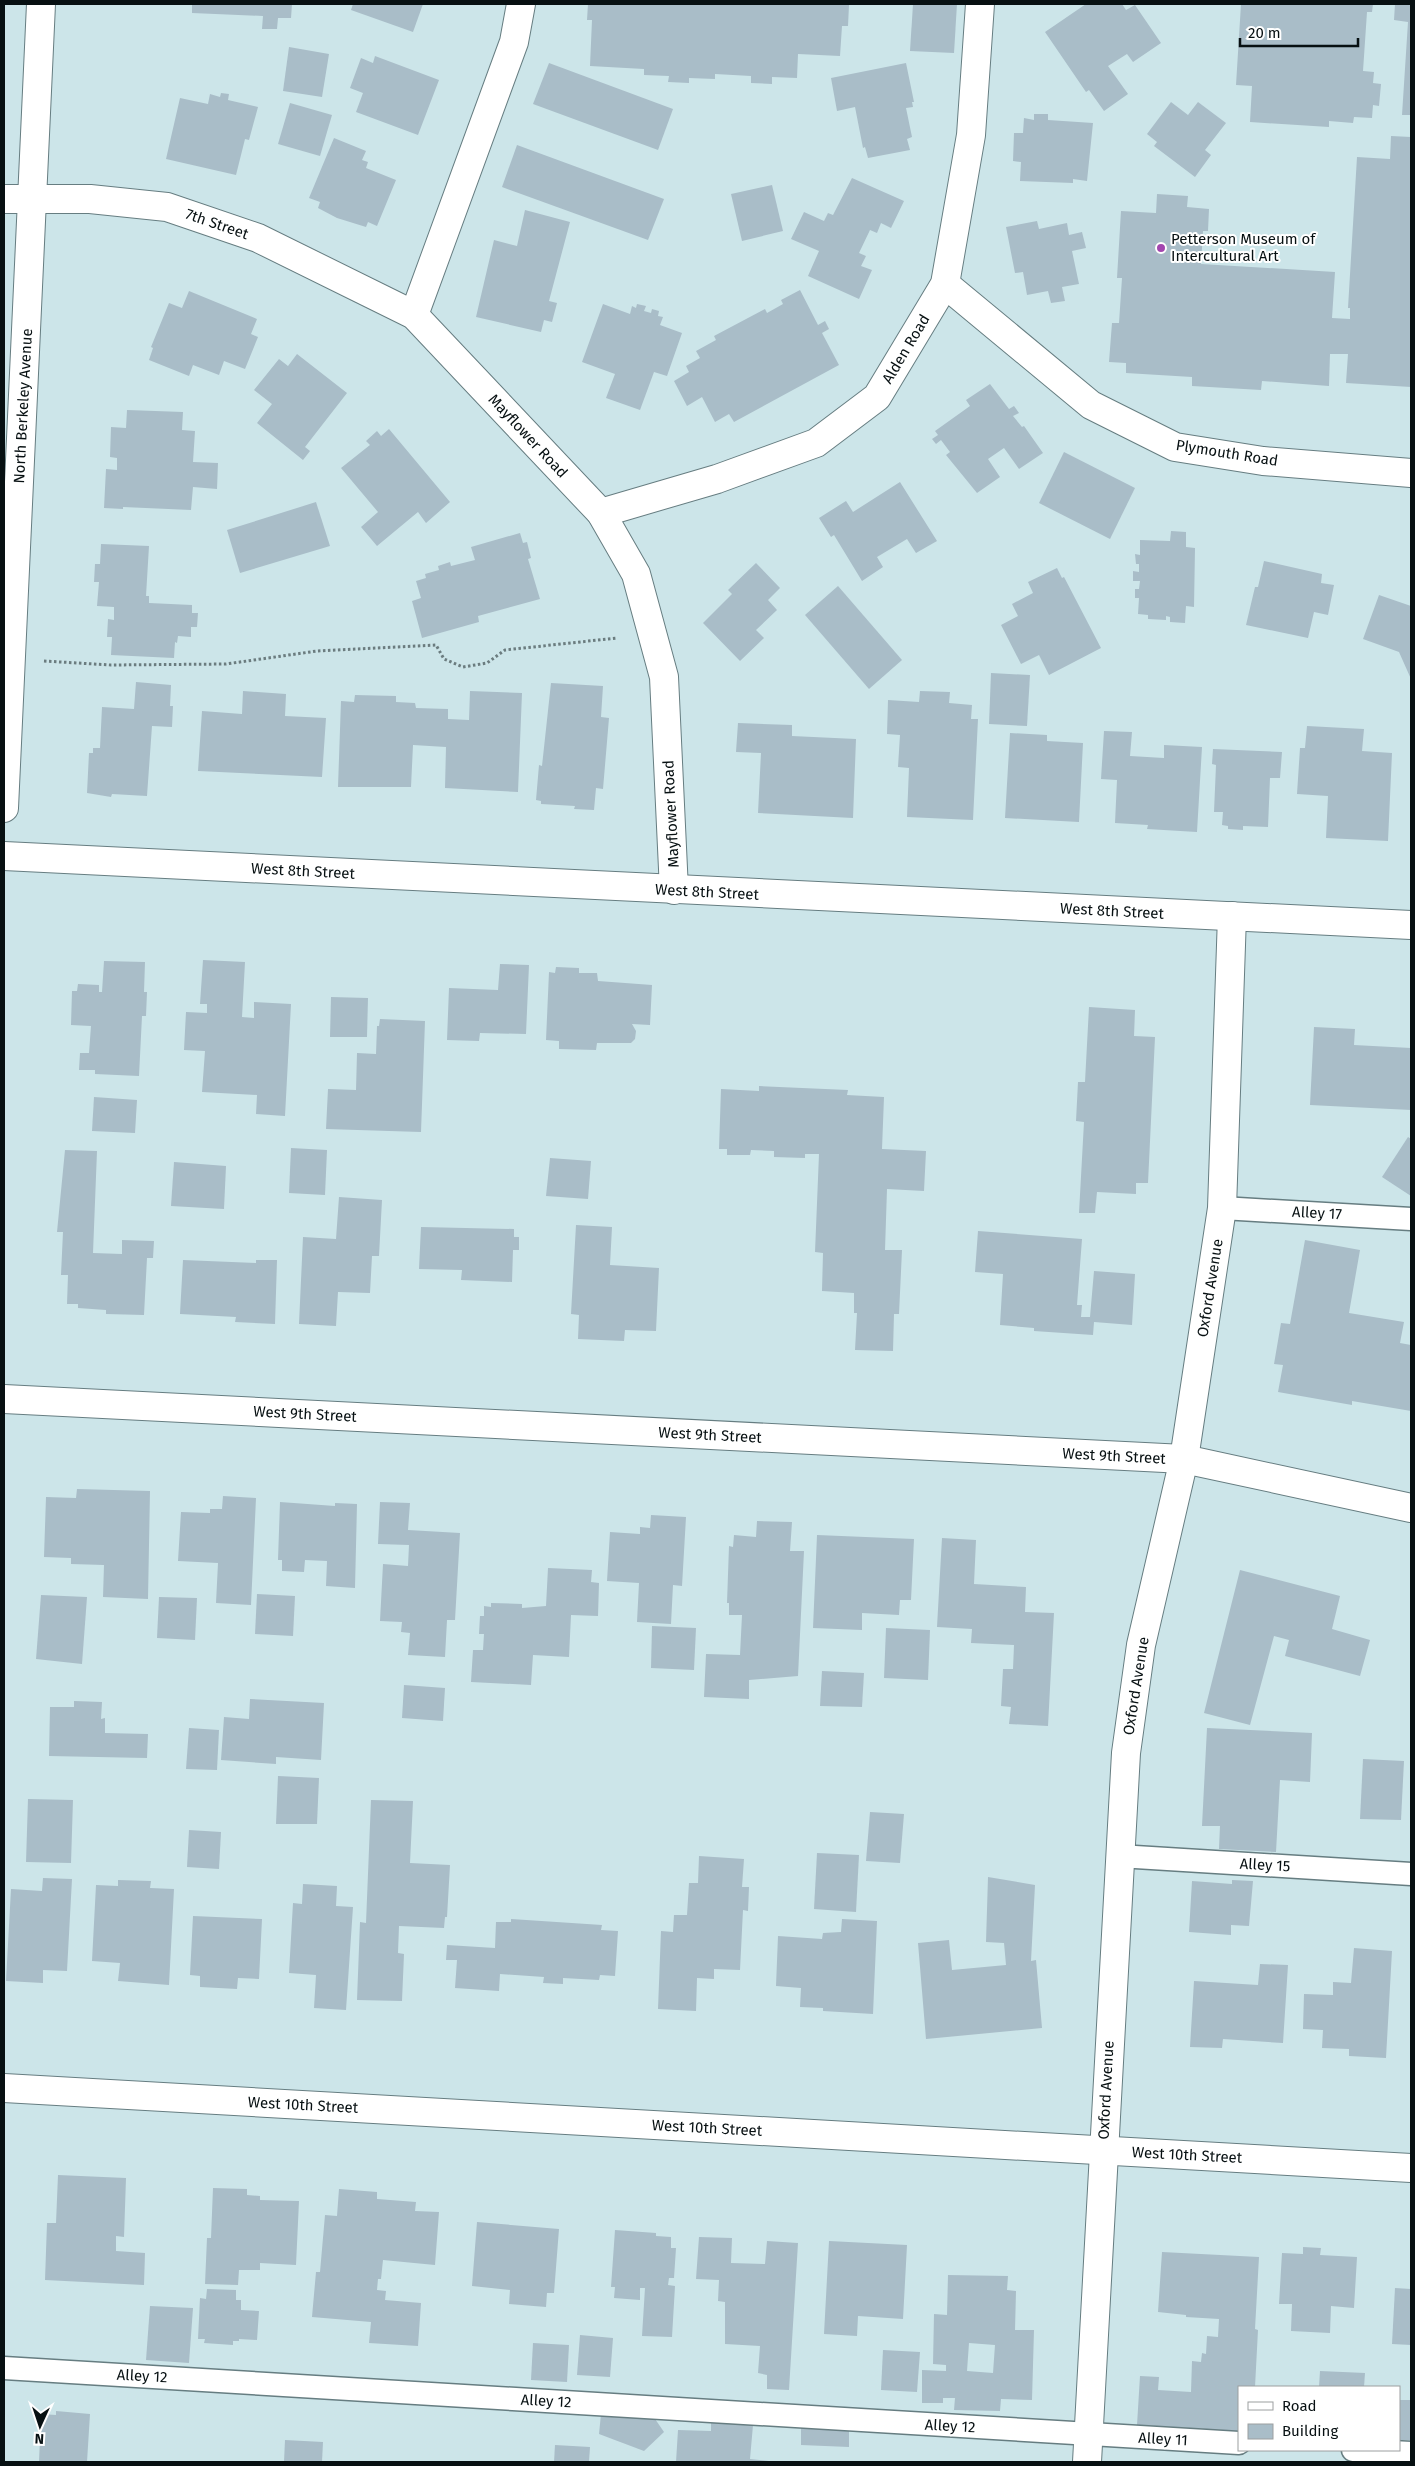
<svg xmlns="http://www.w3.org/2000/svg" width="1415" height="2466" font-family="'Fira Sans',sans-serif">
<rect width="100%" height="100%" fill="#cce5e9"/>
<g fill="#a9bdc8" fill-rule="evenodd">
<polygon points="192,4 292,4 291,18 278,18 277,29 262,29 263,16 192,13"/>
<polygon points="353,4 423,4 413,32 351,10"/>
<polygon points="588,4 842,4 849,5 848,26 842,26 840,56 798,54 797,78 772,77 772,84 751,83 751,76 715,74 715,79 689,78 689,83 668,82 669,76 644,75 644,69 590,66 592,20 587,20"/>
<polygon points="913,4 957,4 954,53 910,51"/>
<polygon points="1086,4 1122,4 1126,10 1135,5 1161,43 1133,62 1127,54 1108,66 1128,94 1104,111 1089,90 1086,92 1045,32"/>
<polygon points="1241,4 1373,4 1372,12 1367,12 1363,71 1374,72 1373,83 1381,84 1379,106 1373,105 1372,118 1354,117 1353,123 1329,121 1329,127 1250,122 1252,86 1236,85"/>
<polygon points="1395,4 1411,4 1411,115 1402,115 1408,22 1394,20"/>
<polygon points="289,47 329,54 322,97 283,91"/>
<polygon points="375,56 439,80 418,135 356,112 363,93 350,88 361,58 373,63"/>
<polygon points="549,63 673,109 658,150 533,104"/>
<polygon points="906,63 914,102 912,102 913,107 906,108 912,137 907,139 910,150 868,158 865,147 863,148 855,107 837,111 831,78"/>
<polygon points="221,93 229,94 228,100 258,107 249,140 245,139 236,175 166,159 180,98 208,104 210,94 220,97"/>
<polygon points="1171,102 1188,115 1198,102 1226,123 1205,150 1211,155 1195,177 1154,146 1157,142 1147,134"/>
<polygon points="290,103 332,115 320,156 278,144"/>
<polygon points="1034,114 1048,114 1048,120 1093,123 1087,181 1073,179 1073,183 1020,181 1021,162 1013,161 1014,133 1023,133 1024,118 1034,120"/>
<polygon points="1391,136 1411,137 1411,387 1346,383 1348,354 1330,354 1329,386 1262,381 1261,390 1192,386 1192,377 1126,373 1126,363 1109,362 1112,323 1119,323 1122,278 1117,278 1121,211 1156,213 1157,194 1188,196 1187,207 1209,209 1208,231 1203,231 1201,264 1335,272 1332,318 1350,319 1350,308 1348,308 1357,157 1390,159"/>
<polygon points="334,138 366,151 362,160 368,162 366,168 396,180 377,226 368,222 366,227 337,218 318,208 320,202 309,198"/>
<polygon points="517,145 664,199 648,240 502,187"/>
<polygon points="852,178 904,201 891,228 881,223 877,233 870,230 859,253 866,256 861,266 872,270 859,299 808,276 819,251 791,239 804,212 824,221 828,213 833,215"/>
<polygon points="772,185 783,231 742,241 731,194"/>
<polygon points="525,210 570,222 549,301 557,303 552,322 544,320 541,332 476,317 494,240 517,246"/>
<polygon points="1037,221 1039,229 1067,223 1069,235 1082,232 1086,248 1072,251 1079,284 1062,287 1065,301 1051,303 1048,291 1027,295 1023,272 1015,273 1006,227"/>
<polygon points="800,290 818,325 825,321 829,329 822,333 839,365 734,422 729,414 715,422 702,397 687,406 674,381 689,372 686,366 700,358 696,351 716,340 714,336 765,309 767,313 783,304 781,300"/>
<polygon points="189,291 257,319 251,334 258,337 245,369 224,361 219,375 193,365 189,376 149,360 153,348 151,347 169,303 182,308"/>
<polygon points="603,304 630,314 632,306 636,308 637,304 646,306 644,311 651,313 652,309 659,311 658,316 663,317 660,325 682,333 667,376 654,372 640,410 606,398 615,374 582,362"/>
<polygon points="297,354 347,393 305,447 310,451 303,460 257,423 272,404 254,390 279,359 288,366"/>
<polygon points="990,384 1009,409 1014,406 1019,413 1013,416 1022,427 1024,426 1043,453 1019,469 1004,448 988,459 1000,477 977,493 946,455 950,452 941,440 936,444 932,439 938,435 935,431 970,406 966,400"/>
<polygon points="127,410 183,412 182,430 195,431 193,462 218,463 217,489 193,487 191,510 123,507 123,509 104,508 106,469 117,470 117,458 110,457 111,427 126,428"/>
<polygon points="389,429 450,502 426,523 418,512 377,546 361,527 378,512 341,468 370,445 366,441 377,431 381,436"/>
<polygon points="1064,452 1135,488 1110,539 1039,503"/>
<polygon points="900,482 937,541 916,553 907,539 877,557 883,567 862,581 834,535 831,537 819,518 846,501 853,512"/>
<polygon points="316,502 330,546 240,573 227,530"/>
<polygon points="1171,531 1186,532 1186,547 1195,548 1194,607 1186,606 1185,623 1170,622 1170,617 1166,616 1166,620 1148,619 1148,615 1138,614 1139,598 1135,598 1135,589 1139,589 1140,581 1133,581 1133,571 1139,572 1139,564 1136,564 1135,554 1140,555 1140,540 1170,541"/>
<polygon points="520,533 523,543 527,542 531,558 528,559 540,599 478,616 479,622 422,638 412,601 421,598 416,581 426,578 425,574 439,570 438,566 450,562 451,566 475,560 471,547"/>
<polygon points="101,544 149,546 146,596 149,596 149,603 192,605 192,613 198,613 197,627 191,627 191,637 178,636 177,643 175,642 174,658 111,655 112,637 107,637 108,619 114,620 114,607 97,606 99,582 94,582 95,564 100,564"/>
<polygon points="1264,561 1322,574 1321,583 1334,585 1328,615 1314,612 1308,638 1246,625 1255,587 1258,587"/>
<polygon points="756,563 780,588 768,600 777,610 756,630 764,638 740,661 703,623 732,594 728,590"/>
<polygon points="1057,568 1062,578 1064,577 1101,648 1049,675 1039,655 1021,664 1001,625 1018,616 1012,604 1033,593 1028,582"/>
<polygon points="838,586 902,660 869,689 805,615"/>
<polygon points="1379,595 1411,606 1411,679 1399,652 1363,639"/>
<polygon points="991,673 1030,675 1027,726 989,724"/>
<polygon points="136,682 171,685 170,706 173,706 172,727 152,726 147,796 112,794 111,797 87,793 89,753 93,753 93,748 100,748 102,707 134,709"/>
<polygon points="551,683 603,686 601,717 609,718 603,789 596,788 594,810 574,809 575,806 541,804 541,801 536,800 539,765 542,766"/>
<polygon points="243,691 286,694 285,716 326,718 322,777 198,771 202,711 242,714"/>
<polygon points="470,691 522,693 518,792 445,788 446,747 413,745 411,787 338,787 341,701 354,702 355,695 396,696 396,702 415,703 416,708 448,709 448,719 469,720"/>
<polygon points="920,691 950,692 949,703 972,705 971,719 978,719 973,820 907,817 909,768 898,767 900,735 887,734 888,700 919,702"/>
<polygon points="738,723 792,725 792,736 856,739 853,818 758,813 761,753 736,752"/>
<polygon points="1307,726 1364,729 1362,751 1392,753 1388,841 1326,838 1328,796 1297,794 1300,748 1305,748"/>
<polygon points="1104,731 1132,732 1130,756 1164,758 1164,745 1202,747 1197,832 1147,829 1148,825 1115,823 1117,780 1101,779"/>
<polygon points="1010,733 1047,735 1047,741 1083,743 1079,822 1005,818"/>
<polygon points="1213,749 1282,752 1280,778 1270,778 1268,827 1243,826 1243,830 1228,829 1228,826 1222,825 1223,812 1214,812 1216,765 1212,764"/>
<polygon points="203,960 245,962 242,1017 254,1018 254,1002 291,1004 285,1116 256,1114 257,1095 202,1092 205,1051 184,1050 186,1012 207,1013 207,1004 200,1004"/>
<polygon points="104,961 145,962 144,992 147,992 146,1016 142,1016 139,1076 95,1074 95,1070 79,1070 80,1053 89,1053 91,1026 71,1025 72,991 77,991 78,984 99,985 99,992 102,992"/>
<polygon points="500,964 529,965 526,1034 480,1033 479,1041 447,1040 449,988 498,990"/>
<polygon points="556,967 579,968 579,973 597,973 598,981 652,985 650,1025 632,1024 636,1031 635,1039 631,1043 597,1043 596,1050 559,1049 559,1041 546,1040 549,972 555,973"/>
<polygon points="331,997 368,998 367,1037 330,1037"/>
<polygon points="1089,1007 1135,1010 1134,1036 1155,1037 1148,1183 1136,1183 1136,1194 1097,1192 1095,1213 1079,1213 1084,1122 1076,1121 1078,1082 1085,1082"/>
<polygon points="380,1019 425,1021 421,1132 326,1129 328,1089 356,1090 357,1053 376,1054 377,1026 379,1026"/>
<polygon points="1314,1027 1355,1029 1354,1045 1411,1048 1411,1110 1310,1105"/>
<polygon points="759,1086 848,1090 847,1095 884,1097 882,1149 926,1151 924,1191 887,1189 885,1250 902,1250 899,1314 894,1314 893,1351 855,1350 857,1313 854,1313 854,1293 822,1291 823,1253 815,1252 819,1154 805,1154 805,1158 774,1157 774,1151 751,1150 750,1155 727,1155 727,1149 719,1149 721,1089 759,1091"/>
<polygon points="94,1097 137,1100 135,1133 92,1131"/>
<polygon points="1408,1137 1411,1139 1411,1196 1382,1177"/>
<polygon points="291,1148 327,1150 325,1195 289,1193"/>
<polygon points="65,1150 97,1151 93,1253 122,1254 122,1240 154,1241 153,1258 147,1258 144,1315 106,1314 106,1310 78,1308 78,1304 67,1304 68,1275 61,1275 63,1232 57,1232"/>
<polygon points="550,1158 591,1161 588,1199 546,1196"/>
<polygon points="174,1162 226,1166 224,1209 171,1206"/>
<polygon points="339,1197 382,1200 379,1256 372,1256 370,1293 338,1292 336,1326 299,1324 303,1237 336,1239"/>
<polygon points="576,1225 612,1227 610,1265 659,1268 656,1331 625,1330 624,1341 578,1339 579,1315 571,1314"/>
<polygon points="421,1227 514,1229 514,1237 519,1237 519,1250 513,1250 512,1282 461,1280 462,1270 419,1269"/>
<polygon points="978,1231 1082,1239 1077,1305 1082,1305 1081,1317 1090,1317 1094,1271 1135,1274 1132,1325 1094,1322 1093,1335 1034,1331 1034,1328 1000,1325 1003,1274 975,1272"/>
<polygon points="1305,1240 1360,1250 1349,1313 1404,1322 1400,1343 1411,1345 1411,1411 1352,1401 1352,1405 1278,1392 1283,1365 1274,1364 1281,1323 1290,1324"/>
<polygon points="183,1260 256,1263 256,1260 277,1260 275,1324 235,1322 236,1317 180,1314"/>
<polygon points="77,1489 150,1491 148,1599 103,1597 104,1565 71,1564 71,1558 44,1557 46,1497 76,1498"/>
<polygon points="223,1496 256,1498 251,1605 216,1603 218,1563 178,1561 181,1512 210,1513 210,1509 222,1509"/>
<polygon points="280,1502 335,1506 335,1503 357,1504 355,1588 326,1586 327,1561 305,1560 304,1572 282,1571 282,1560 278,1560"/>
<polygon points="380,1502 410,1503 408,1530 460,1533 455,1620 447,1620 445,1657 408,1655 410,1633 401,1632 402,1622 380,1621 383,1564 408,1566 409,1545 378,1544"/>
<polygon points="651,1515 686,1517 682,1586 673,1585 671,1624 637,1622 639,1583 607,1581 610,1532 640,1534 640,1527 650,1528"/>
<polygon points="757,1521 792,1522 790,1551 804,1551 798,1676 749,1680 749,1699 704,1697 706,1654 740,1655 742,1615 729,1615 729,1603 727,1603 729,1546 733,1547 734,1535 756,1537"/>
<polygon points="817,1535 914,1539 911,1600 900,1600 899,1615 862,1613 862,1630 813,1628"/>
<polygon points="942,1538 976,1540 974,1584 1026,1587 1025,1612 1054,1613 1048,1726 1009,1724 1011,1707 1001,1706 1003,1669 1013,1669 1014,1645 971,1643 972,1629 937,1627"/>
<polygon points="548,1568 592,1570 591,1582 599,1583 598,1616 571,1615 569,1657 533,1655 531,1685 471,1682 473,1650 483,1650 484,1634 479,1634 480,1616 484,1616 484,1606 491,1607 491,1603 522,1604 522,1608 546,1606"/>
<polygon points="1240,1570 1340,1596 1332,1629 1370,1640 1360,1676 1285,1656 1289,1640 1274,1636 1250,1725 1204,1713"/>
<polygon points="257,1594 295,1596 293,1636 255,1634"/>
<polygon points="41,1595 87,1597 82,1664 36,1659"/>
<polygon points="159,1597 197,1598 195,1640 157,1638"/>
<polygon points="652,1626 696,1628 694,1670 651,1668"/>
<polygon points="886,1628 930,1630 928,1680 884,1678"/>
<polygon points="822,1671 864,1673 862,1707 820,1706"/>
<polygon points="404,1685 445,1688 443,1721 402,1718"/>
<polygon points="250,1699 324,1703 321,1760 276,1757 276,1764 221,1760 224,1717 249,1719"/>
<polygon points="74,1701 102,1702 101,1719 105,1718 105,1733 148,1734 147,1758 49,1756 50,1707 74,1707"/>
<polygon points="189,1728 219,1730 217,1770 186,1769"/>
<polygon points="1207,1728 1312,1733 1310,1782 1280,1780 1276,1852 1219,1849 1220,1826 1202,1826"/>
<polygon points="1363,1759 1404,1761 1401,1820 1360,1819"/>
<polygon points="278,1776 319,1778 317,1824 276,1824"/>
<polygon points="28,1799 73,1800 71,1863 26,1862"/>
<polygon points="371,1800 413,1801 410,1863 450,1865 447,1917 445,1917 444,1928 399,1926 398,1953 404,1954 402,2001 357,2000 360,1922 366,1923"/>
<polygon points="870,1812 904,1814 900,1863 866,1861"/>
<polygon points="189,1830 221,1832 219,1869 187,1867"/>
<polygon points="817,1853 859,1855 856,1912 814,1909"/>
<polygon points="699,1856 744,1859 742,1887 749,1887 748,1911 743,1910 740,1970 714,1969 714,1979 697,1978 696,2011 658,2009 661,1931 673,1932 674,1915 687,1915 689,1883 698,1883"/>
<polygon points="988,1877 1035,1885 1031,1961 1036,1960 1042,2028 926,2039 918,1943 949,1940 952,1970 1006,1965 1004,1943 986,1942"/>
<polygon points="43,1878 72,1879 67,1971 43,1970 43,1983 6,1981 11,1889 42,1891"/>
<polygon points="118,1880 151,1881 150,1888 174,1889 169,1985 118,1981 120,1963 92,1961 96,1885 118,1886"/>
<polygon points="1232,1880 1253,1881 1249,1926 1231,1925 1231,1935 1189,1932 1192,1881 1232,1884"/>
<polygon points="303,1884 337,1886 336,1906 353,1907 346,2010 314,2008 316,1975 289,1973 293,1903 302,1904"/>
<polygon points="193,1916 262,1919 259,1979 238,1978 237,1989 200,1987 200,1976 190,1975"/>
<polygon points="511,1919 602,1925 601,1930 618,1931 615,1976 600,1975 599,1980 563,1978 563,1984 543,1983 544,1977 500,1974 499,1991 455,1988 457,1960 446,1960 447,1945 495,1948 496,1922 511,1922"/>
<polygon points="842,1919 877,1921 873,2014 823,2011 823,2008 800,2007 801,1988 776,1986 778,1936 822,1939 823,1933 841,1932"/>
<polygon points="1354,1948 1392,1951 1386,2058 1349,2056 1349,2049 1322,2048 1323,2030 1303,2029 1304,1994 1333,1995 1333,1982 1351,1983"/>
<polygon points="1260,1964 1288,1965 1283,2043 1223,2039 1222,2048 1190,2047 1194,1981 1258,1985"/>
<polygon points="58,2175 126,2178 124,2237 116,2236 116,2251 145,2253 144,2285 45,2280 47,2223 56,2223"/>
<polygon points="213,2188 247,2189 247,2195 260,2196 260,2200 299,2201 296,2265 260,2263 260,2270 239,2270 238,2285 205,2284 207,2238 211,2238"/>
<polygon points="339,2189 377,2192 377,2199 416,2202 415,2211 439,2212 435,2265 383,2260 381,2279 378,2279 377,2290 386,2291 385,2300 421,2303 418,2346 369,2343 371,2322 312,2317 316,2272 320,2272 325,2215 337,2216"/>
<polygon points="477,2222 559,2229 554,2293 547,2293 546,2307 509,2304 510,2290 472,2286"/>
<polygon points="615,2230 656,2233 656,2236 671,2237 671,2248 676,2248 674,2278 669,2278 668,2285 675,2286 672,2337 642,2336 645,2288 640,2288 640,2300 614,2298 615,2287 611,2287"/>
<polygon points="699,2237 732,2238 731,2263 765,2264 767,2241 798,2243 789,2390 767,2389 767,2375 758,2373 760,2346 725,2344 725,2302 718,2301 719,2280 696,2279"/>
<polygon points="829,2241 907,2245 903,2319 858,2316 857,2336 824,2334"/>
<polygon points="1303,2247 1321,2248 1320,2255 1357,2257 1354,2308 1331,2306 1330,2333 1291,2331 1292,2304 1279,2304 1282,2253 1303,2254"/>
<polygon points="1162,2252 1259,2257 1255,2329 1258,2330 1255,2387 1239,2387 1239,2431 1137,2425 1140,2376 1159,2377 1158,2390 1191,2392 1192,2361 1201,2362 1202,2353 1206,2354 1207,2336 1218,2337 1219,2319 1186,2317 1186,2315 1158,2312"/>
<path d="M948 2275 1008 2276 1007 2290 1016 2291 1015 2330H1034L1032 2400 1001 2399 1000 2411 954 2410 955 2398H943V2403H922V2370L946 2371V2365L933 2364 934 2314 947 2315ZM969 2343 995 2345 993 2373 967 2371Z"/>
<polygon points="1395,2288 1411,2289 1411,2345 1392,2344"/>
<polygon points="207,2289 236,2290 236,2300 241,2300 241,2310 259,2311 257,2340 239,2339 239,2341 233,2341 233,2345 204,2343 205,2339 198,2339 200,2298 206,2299"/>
<polygon points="150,2306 193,2308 189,2363 146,2360"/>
<polygon points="580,2335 613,2338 610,2377 577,2375"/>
<polygon points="533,2343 569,2345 567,2382 531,2380"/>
<polygon points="883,2350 920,2352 917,2392 881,2390"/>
<polygon points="1320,2371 1365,2373 1364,2387 1319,2387"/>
<rect x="1399" y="2400" width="12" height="40"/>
<polygon points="56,2411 90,2414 87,2462 39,2462 41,2414 56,2415"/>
<polygon points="601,2414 653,2416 664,2432 644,2451 599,2434"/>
<polygon points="711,2422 753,2425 750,2459 778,2462 676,2462 678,2430 711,2431"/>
<polygon points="801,2428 849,2429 849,2447 801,2445"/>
<polygon points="285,2440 323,2442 322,2462 284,2462"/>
<polygon points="555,2445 590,2447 589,2462 554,2462"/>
</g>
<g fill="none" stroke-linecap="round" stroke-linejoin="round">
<defs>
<g id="lane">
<polyline points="1222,1208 1411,1219"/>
<polyline points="1119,1856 1411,1874"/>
<polyline points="4,2368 1239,2443"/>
<polyline points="1353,2450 1411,2453"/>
</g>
<g id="street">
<polyline points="4,199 90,199 167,207 258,238 414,315 601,513 636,574 664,677 674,890"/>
<polyline points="945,284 1091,405 1175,447 1263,461 1411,473"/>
<polyline points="414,315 514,42 521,4"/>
<polyline points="601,513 717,479 816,443 877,397 945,284 971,135 980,4"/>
<polyline points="4,808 41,4"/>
<polyline points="4,856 1411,925"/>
<polyline points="4,1399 1184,1459 1411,1508"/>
<polyline points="4,2088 1411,2168"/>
<polyline points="1087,2462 1126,1753 1141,1645 1184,1459 1222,1208 1232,916"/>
</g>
</defs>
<use href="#lane" stroke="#667d81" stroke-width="25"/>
<use href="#street" stroke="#667d81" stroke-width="30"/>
<polyline stroke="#6b7c7f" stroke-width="3" stroke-dasharray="2.5 2.5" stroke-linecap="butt" points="44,661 111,665 226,664 317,651 436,645 444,659 463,667 487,663 505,650 617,638"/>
<use href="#lane" stroke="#fff" stroke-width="22"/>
<use href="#street" stroke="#fff" stroke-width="28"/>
</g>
<circle fill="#a346af" stroke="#fff" stroke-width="2" cx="1161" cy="248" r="5"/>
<g text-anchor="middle" stroke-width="4" stroke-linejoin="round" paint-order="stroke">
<g font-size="15" fill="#071012" stroke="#fff">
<text transform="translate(217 224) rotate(19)" y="5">7th Street</text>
<text transform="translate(906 349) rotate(-59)" y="5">Alden Road</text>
<text transform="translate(23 406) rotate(-87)" y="5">North Berkeley Avenue</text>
<text transform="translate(528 436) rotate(47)" y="5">Mayflower Road</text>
<text transform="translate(1227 453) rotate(9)" y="5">Plymouth Road</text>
<text transform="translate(671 814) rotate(-93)" y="5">Mayflower Road</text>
<text transform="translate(303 871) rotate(3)" y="5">West 8th Street</text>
<text transform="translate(707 892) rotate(3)" y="5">West 8th Street</text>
<text transform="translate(1112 911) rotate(3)" y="5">West 8th Street</text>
<text transform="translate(1317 1213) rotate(3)" y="5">Alley 17</text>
<text transform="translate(1210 1288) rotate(-81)" y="5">Oxford Avenue</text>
<text transform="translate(305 1414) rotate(3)" y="5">West 9th Street</text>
<text transform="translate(710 1435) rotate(3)" y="5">West 9th Street</text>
<text transform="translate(1114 1456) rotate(3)" y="5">West 9th Street</text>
<text transform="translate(1136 1686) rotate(-81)" y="5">Oxford Avenue</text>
<text transform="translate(1265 1865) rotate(3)" y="5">Alley 15</text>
<text transform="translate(1106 2090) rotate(-87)" y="5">Oxford Avenue</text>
<text transform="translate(303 2105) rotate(3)" y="5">West 10th Street</text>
<text transform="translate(707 2128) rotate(3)" y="5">West 10th Street</text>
<text transform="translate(1187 2155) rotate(3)" y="5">West 10th Street</text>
<text transform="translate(142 2376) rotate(3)" y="5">Alley 12</text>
<text transform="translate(546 2401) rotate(3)" y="5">Alley 12</text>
<text transform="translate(950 2426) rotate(3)" y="5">Alley 12</text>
<text transform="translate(1163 2439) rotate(3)" y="5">Alley 11</text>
</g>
<g font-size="15" fill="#071012" stroke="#fff" text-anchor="start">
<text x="1171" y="244">Petterson Museum of<tspan x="1171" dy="17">Intercultural Art</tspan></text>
</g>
</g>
<rect width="1415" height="2466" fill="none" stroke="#071012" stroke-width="10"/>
<rect x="1238" y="2386" width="162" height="65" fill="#ffffff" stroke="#9c9fa0"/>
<rect x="1248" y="2402" width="25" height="8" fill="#ffffff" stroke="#9c9fa0"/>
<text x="1282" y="2411" font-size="15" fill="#071012">Road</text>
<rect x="1248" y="2424" width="25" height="15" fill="#a9bdc8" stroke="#9c9fa0"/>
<text x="1282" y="2436" font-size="15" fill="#071012">Building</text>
<g transform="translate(40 2426) rotate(183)" stroke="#ffffff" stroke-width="4" paint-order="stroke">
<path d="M0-4L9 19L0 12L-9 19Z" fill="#071012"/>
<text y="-8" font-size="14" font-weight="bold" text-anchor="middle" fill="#071012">N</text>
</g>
<path d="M1240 38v8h118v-8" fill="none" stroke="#071012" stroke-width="2.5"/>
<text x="1248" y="38" font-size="15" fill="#071012" stroke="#ffffff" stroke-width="4" paint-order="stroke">20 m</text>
</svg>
